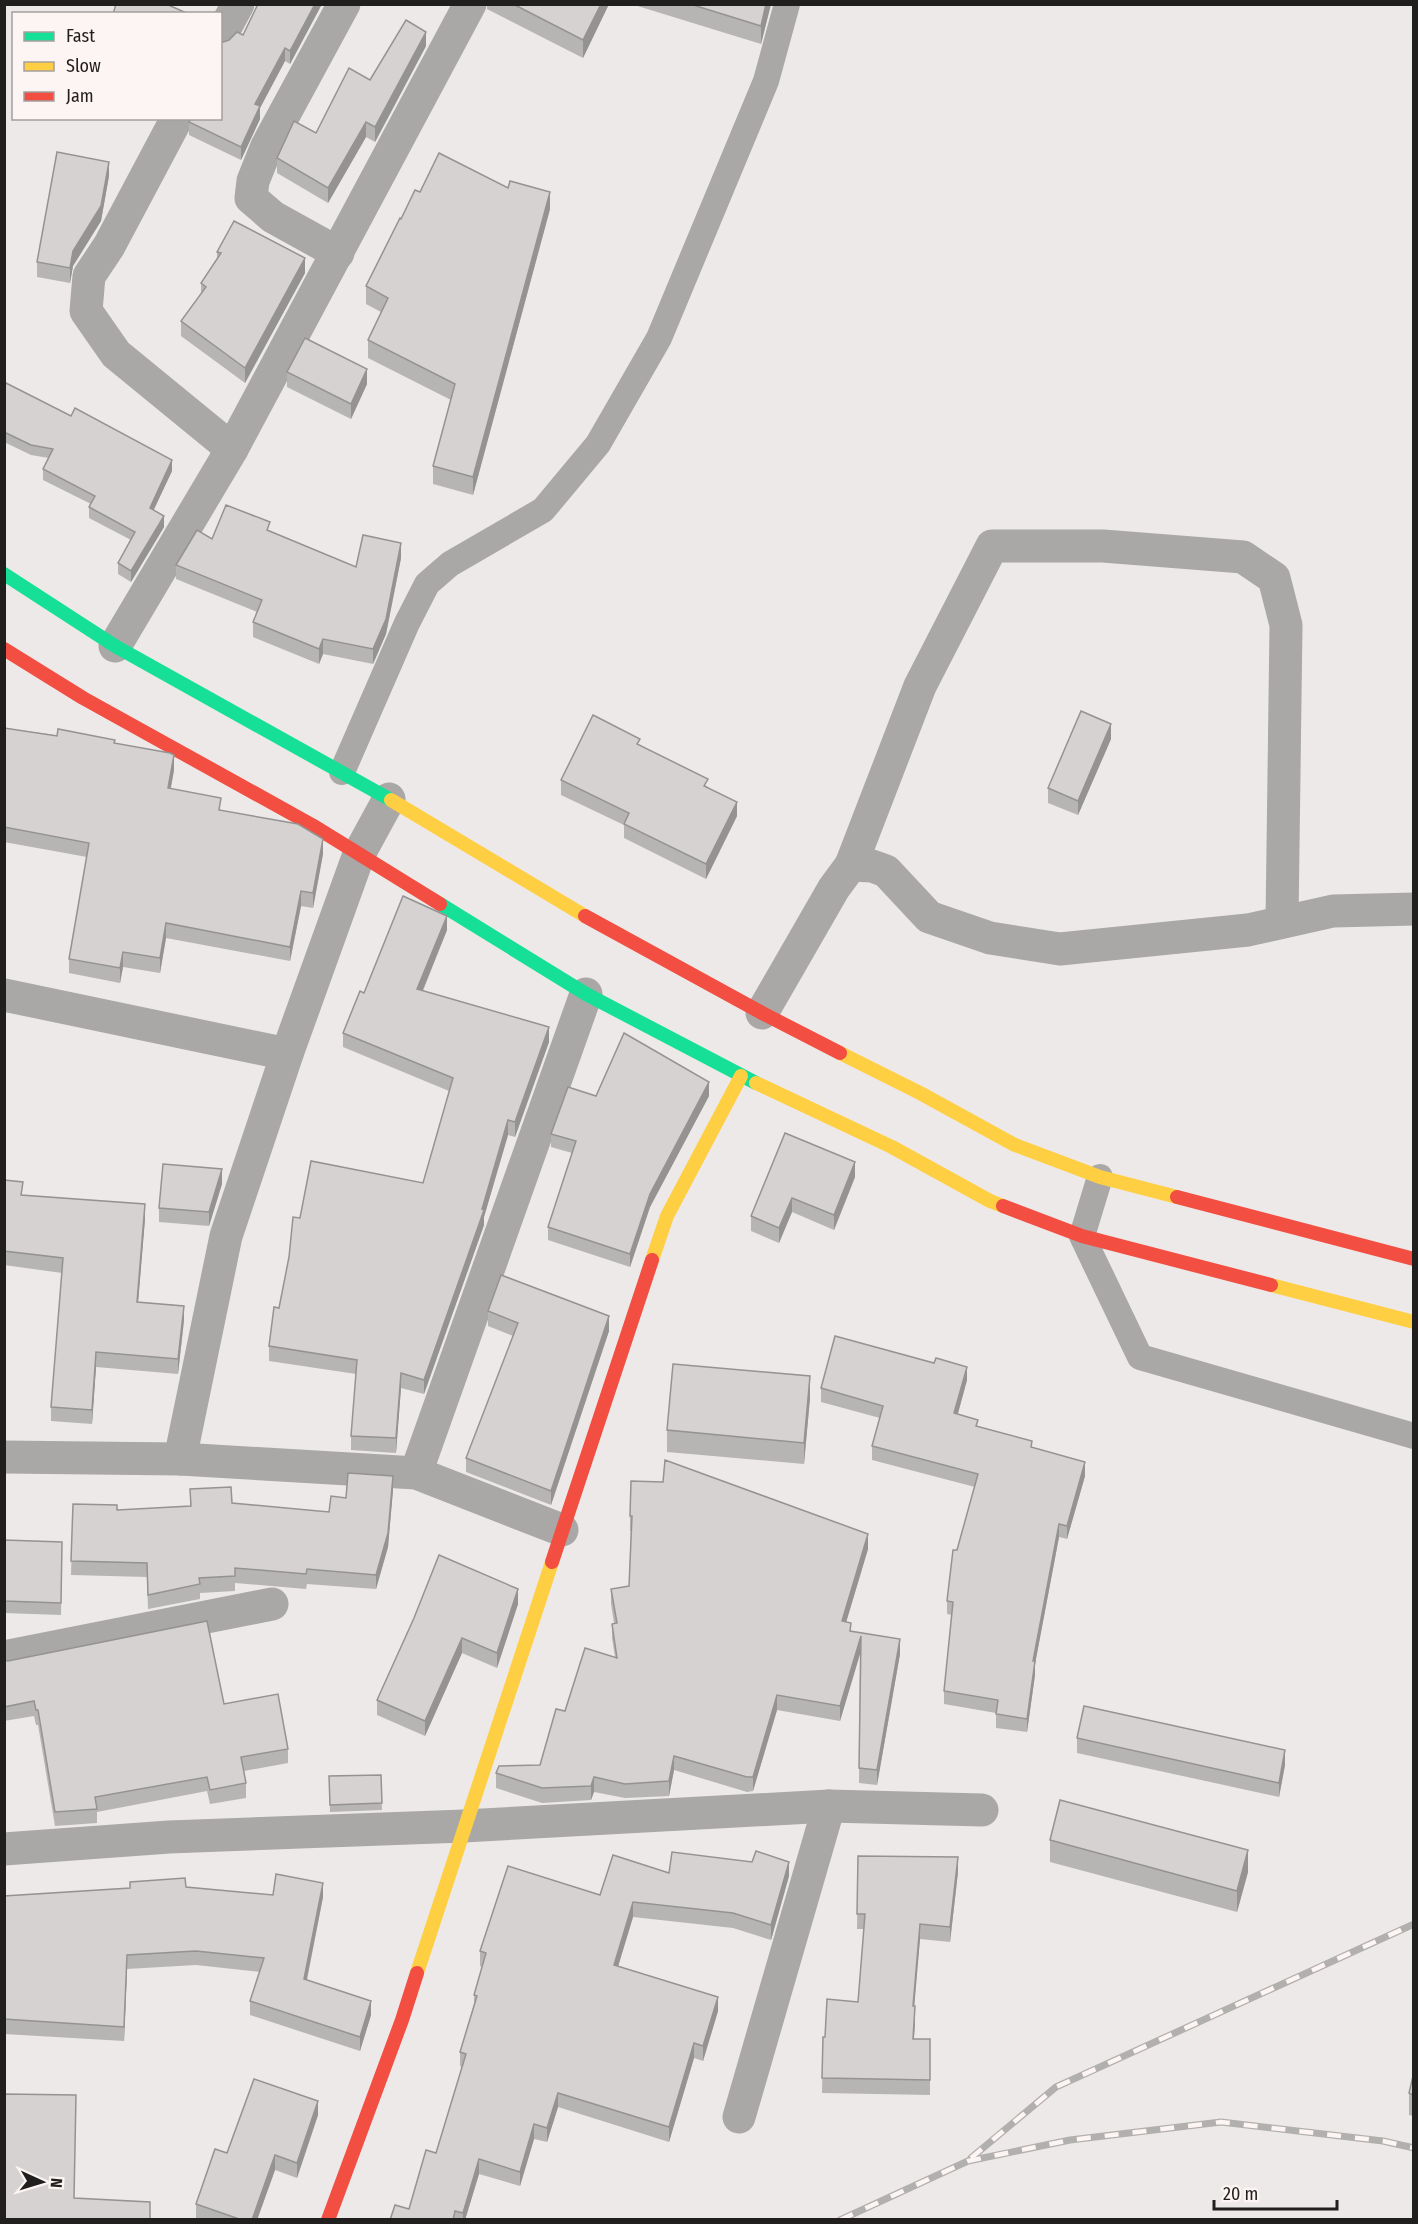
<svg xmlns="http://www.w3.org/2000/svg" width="1418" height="2224" font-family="'Fira Sans Condensed',sans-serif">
<rect width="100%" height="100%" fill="#ede9e8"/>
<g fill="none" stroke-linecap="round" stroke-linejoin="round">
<g stroke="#a9a8a7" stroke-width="26">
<polyline points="342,772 407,623 427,584 450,564 543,510 598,444 659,338 766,81 787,4"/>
<polyline points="1100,1177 1082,1236 1140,1357 1414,1436"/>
</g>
<g stroke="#a9a8a7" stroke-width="33">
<polyline points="220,37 238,4"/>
<polyline points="177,118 109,246 89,276 86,311 116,354 232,449"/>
<polyline points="338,253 273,217 251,198 253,181 267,146 344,4"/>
<polyline points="115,646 232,449 470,4"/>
<polyline points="851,865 920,686 992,546 1103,546 1243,557 1274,578 1286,625 1282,922"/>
<polyline points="4,995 287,1054"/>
<polyline points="762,1013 834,888 851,865 872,866 886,871 929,917 990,938 1060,949 1248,930 1333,911 1414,909"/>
<polyline points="4,1457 180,1459 226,1236 287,1054 359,854 389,799"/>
<polyline points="180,1459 416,1473 562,1530"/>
<polyline points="416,1473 586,994"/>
<polyline points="4,1657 272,1604"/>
<polyline points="4,1849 169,1837 464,1826 829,1806 982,1810"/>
<polyline points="739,2117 829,1806"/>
</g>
<g stroke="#16e098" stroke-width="14">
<polyline points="4,574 115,646 391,800"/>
<polyline points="440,904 586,994 756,1083"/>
</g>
<g stroke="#ffcf43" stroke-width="14">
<polyline points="391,800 585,916"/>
<polyline points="840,1053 920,1093 1015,1145 1100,1177 1177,1197"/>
<polyline points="756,1083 892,1147 990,1201 1003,1206"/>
<polyline points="652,1260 667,1216 741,1076"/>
<polyline points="1271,1285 1414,1322"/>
<polyline points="417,1973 552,1562"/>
</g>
<g stroke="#f24e42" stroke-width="14">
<polyline points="4,649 83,698 312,825 440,904"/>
<polyline points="585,916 762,1013 840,1053"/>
<polyline points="1177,1197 1414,1259"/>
<polyline points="1003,1206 1082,1236 1271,1285"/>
<polyline points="552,1562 652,1260"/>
<polyline points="328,2220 402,2020 417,1973"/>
</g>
<defs>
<g id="rail">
<polyline points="971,2158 1056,2087 1414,1924"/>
<polyline points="840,2220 968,2161 1070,2140 1221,2122 1383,2141 1414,2148"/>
</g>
</defs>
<use href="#rail" stroke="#b2b0af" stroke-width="7"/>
<use href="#rail" stroke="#fcf5f3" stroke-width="4.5" stroke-dasharray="14" stroke-linecap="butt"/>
</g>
<g fill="#b7b5b4">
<polygon points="322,4 290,64 285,61 260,108 260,119 241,160 189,135 189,122 229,40"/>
<polygon points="487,4 609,4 583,58 487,9"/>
<polygon points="631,4 771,4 761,44"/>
<polygon points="426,46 375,142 366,137 328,203 277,173 277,158 316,133 370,80"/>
<polygon points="109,176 101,221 73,266 70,283 37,277 37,262"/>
<polygon points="420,192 550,209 473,495 433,484 433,466 451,400 368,358 368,340 381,312 366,304 366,286 401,219"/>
<polygon points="217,252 305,273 245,383 181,336 181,321 201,294 201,283 217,258"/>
<polygon points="287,372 367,384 351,419 287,387"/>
<polygon points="4,390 172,471 153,510 164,527 131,582 118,574 118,563 131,540 89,518 89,507 91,504 43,480 43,469 49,458 31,455 4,442"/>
<polygon points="270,531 356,567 401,558 386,634 373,664 323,654 319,664 253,637 253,622 257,612 176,579 176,565 212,539"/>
<polygon points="4,728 115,743 174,770 171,788 323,854 313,908 301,906 290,961 166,938 160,973 123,967 120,983 69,973 69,959 87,857 4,842"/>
<polygon points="1111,739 1078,815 1048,803 1048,788"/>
<polygon points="640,745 708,787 737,816 706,879 624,838 624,825 561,795 561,780"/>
<polygon points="447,930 423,991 549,1042 515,1137 508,1135 484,1217 484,1225 424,1394 401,1388 396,1453 351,1450 351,1436 356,1374 269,1361 269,1346 279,1308 300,1218 423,1183 449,1091 343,1047 343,1033 364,993"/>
<polygon points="596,1096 709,1096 650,1207 630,1267 548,1240 548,1227 572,1153 551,1147 551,1134"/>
<polygon points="785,1133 855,1177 834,1230 792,1212 779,1243 751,1231 751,1216"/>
<polygon points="4,1180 23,1195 145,1219 138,1302 184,1320 178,1374 96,1367 92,1424 51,1421 51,1407 62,1273 4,1265"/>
<polygon points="222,1184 209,1226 159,1222 159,1208"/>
<polygon points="488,1311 609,1331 551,1505 466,1472 466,1458 513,1336 488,1326"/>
<polygon points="967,1380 958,1414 978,1426 1032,1448 1085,1476 1067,1539 1059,1537 1035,1664 1035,1675 1027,1732 996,1728 996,1713 944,1704 944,1691 952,1615 947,1614 947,1601 957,1550 975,1487 872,1460 872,1446 880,1418 821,1402 821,1388"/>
<polygon points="810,1398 804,1464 667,1452 667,1430"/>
<polygon points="190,1489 232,1503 329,1512 346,1498 393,1490 388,1547 376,1589 307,1584 306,1589 235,1583 235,1591 200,1593 200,1599 148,1609 147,1577 71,1575 73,1504 117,1510 190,1506"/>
<polygon points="630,1516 868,1549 846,1622 851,1631 900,1654 877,1785 859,1783 860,1651 840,1721 777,1710 753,1791 747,1792 674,1770 669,1796 625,1798 594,1792 591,1800 542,1803 496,1788 496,1773 540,1765 565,1711 615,1657 612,1638 612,1624 614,1623 611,1604 611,1589 629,1586 631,1531 630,1531"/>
<polygon points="4,1540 62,1542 61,1615 4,1613"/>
<polygon points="518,1604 497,1668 462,1653 425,1736 377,1715 377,1700 414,1618"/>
<polygon points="4,1660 224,1704 288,1749 288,1763 244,1771 246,1783 246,1798 210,1804 207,1791 97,1812 97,1823 55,1826 38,1725 36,1725 34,1716 4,1721"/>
<polygon points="1077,1738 1285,1765 1279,1797 1077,1753"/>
<polygon points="381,1775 382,1810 330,1812 329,1776"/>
<polygon points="1050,1840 1248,1872 1237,1912 1050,1862"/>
<polygon points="858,1856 958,1872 950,1942 920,1939 914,2006 915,2021 914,2039 930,2039 930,2095 822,2093 823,2037 825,2037 858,2002 864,1929 857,1929"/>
<polygon points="669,1873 789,1876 771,1940 733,1928 633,1917 618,1966 718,2011 703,2061 694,2058 669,2142 558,2107 547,2142 534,2139 520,2186 479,2174 465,2220 390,2220 409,2209 436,2153 462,2067 460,2066 460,2052 474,2004 474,1995 482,1967 480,1966 480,1951 600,1895"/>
<polygon points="186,1887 273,1895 323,1897 307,1980 371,2015 360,2051 250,2015 250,2001 260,1972 196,1965 127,1969 124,2041 4,2034 4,1896"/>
<polygon points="1413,2076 1413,2116 1409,2115 1409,2093"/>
<polygon points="318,2115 297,2178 275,2170 257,2220 199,2220 196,2218 196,2204 227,2153"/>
</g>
<g fill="#959392">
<polygon points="315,4 322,4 290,64 290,51"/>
<polygon points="601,4 609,4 583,58 583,40"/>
<polygon points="766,4 771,4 761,44 761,26"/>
<polygon points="426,32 426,46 375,142 375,127"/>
<polygon points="285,48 285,61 260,108 260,119 241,160 241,147 255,104"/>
<polygon points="366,122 366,137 328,203 328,188"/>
<polygon points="109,162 109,176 101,221 73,266 70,283 70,268 73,251"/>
<polygon points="550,192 550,209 473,495 473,477"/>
<polygon points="305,258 305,273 245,383 245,368"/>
<polygon points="367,369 367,384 351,419 351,404"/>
<polygon points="172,460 172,471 150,518 150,508"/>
<polygon points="164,516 164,527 131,582 131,571"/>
<polygon points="401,543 401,558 386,634 373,664 373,649"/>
<polygon points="323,639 323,654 319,664 319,649"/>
<polygon points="1111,724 1111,739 1078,815 1078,801"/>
<polygon points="174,755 174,770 168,802 168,788"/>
<polygon points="737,802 737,816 706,879 706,864"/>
<polygon points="323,839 323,854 313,908 313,893"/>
<polygon points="301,891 301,906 290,961 290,947"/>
<polygon points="447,916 447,930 417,1004 417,989"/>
<polygon points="166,923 166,938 160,973 160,958"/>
<polygon points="123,952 123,967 120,983 120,968"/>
<polygon points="549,1027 549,1042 515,1137 515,1122"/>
<polygon points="709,1082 709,1096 650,1207 630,1267 630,1254 650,1194"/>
<polygon points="508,1120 508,1135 484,1217 484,1225 424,1394 424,1380 482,1209"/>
<polygon points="855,1162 855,1177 834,1230 834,1215"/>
<polygon points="222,1169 222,1184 209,1226 209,1212"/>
<polygon points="792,1198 792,1212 779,1243 779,1228"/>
<polygon points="145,1204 145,1219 137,1316 137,1302"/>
<polygon points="184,1306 184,1320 178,1374 178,1359"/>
<polygon points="609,1316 609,1331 551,1505 551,1491"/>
<polygon points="96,1352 96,1367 92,1424 92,1410"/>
<polygon points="967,1367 967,1380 954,1427 954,1413"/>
<polygon points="401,1373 401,1388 396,1453 396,1438"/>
<polygon points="810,1376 810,1398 804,1464 804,1443"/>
<polygon points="1085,1462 1085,1476 1067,1539 1067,1526"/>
<polygon points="393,1476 393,1490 388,1547 376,1589 376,1575"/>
<polygon points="1059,1524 1059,1537 1035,1664 1035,1675 1027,1732 1027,1719 1033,1661"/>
<polygon points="868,1534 868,1549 842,1636 842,1621"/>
<polygon points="518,1589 518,1604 497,1668 497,1653"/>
<polygon points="861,1636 861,1651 840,1721 840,1706"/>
<polygon points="462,1638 462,1653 425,1736 425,1721"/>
<polygon points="900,1639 900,1654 877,1785 877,1770"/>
<polygon points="777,1695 777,1710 753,1791 753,1777"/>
<polygon points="1285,1750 1285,1765 1279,1797 1279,1783"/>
<polygon points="674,1756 674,1770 669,1796 669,1781"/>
<polygon points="594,1777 594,1792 591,1800 591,1786"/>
<polygon points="1248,1850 1248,1872 1237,1912 1237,1891"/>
<polygon points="958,1857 958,1872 950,1942 950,1927"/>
<polygon points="789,1862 789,1876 771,1940 771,1925"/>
<polygon points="323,1883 323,1897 304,1993 304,1979"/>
<polygon points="633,1902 633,1917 614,1980 614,1965"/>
<polygon points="920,1924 920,1939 913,2021 913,2006"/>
<polygon points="127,1955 127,1969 124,2041 124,2027"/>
<polygon points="718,1997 718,2011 703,2061 703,2046"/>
<polygon points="371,2001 371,2015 360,2051 360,2037"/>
<polygon points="915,2006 915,2021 913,2053 913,2039"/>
<polygon points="694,2043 694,2058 669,2142 669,2127"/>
<polygon points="558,2093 558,2107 547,2142 547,2128"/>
<polygon points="318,2101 318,2115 297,2178 297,2163"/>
<polygon points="534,2124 534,2139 520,2186 520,2172"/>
<polygon points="275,2155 275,2170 257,2220 252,2220"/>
<polygon points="479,2159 479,2174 465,2220 463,2220 463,2213"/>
</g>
<g fill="#d5d2d1" stroke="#959392" stroke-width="1.5">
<polygon points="116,4 166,4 189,14 113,14"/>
<polygon points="258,4 315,4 290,51 285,48 255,104 260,106 241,147 189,122 191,118 220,118 220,43 229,40 237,32 243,35"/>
<polygon points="513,4 601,4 583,40"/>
<polygon points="690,4 766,4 761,26"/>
<polygon points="406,20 426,32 375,127 366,122 328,188 277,158 294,121 316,133 349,68 370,80"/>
<polygon points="57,152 109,162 101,206 73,251 70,268 37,262"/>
<polygon points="439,153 508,188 510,181 550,192 473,477 433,466 455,384 368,340 388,298 366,286 400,218 401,219 415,190 420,192"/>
<polygon points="234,221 305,258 245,368 181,321 206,287 201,283 221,253 217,252"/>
<polygon points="305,338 367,369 351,404 287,372"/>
<polygon points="6,383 71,416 75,408 172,460 150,508 164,516 131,571 118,563 135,532 89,507 95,496 43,469 53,449 31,445 4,432 4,390"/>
<polygon points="226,505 270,522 267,530 356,567 363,535 401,543 386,619 373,649 323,639 319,649 253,622 262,600 176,565 197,530 212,539"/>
<polygon points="1081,711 1111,724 1078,801 1048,788"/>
<polygon points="593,715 640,739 637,744 708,779 704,786 737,802 706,864 624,824 629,813 561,780"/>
<polygon points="4,728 57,736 58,729 115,740 114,743 170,753 174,755 168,788 221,798 219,810 298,824 323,839 313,893 301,891 290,947 166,923 160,958 123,952 120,968 69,959 89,843 4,827"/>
<polygon points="403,896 447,916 417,989 549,1027 515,1122 508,1120 482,1209 484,1210 424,1380 401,1373 396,1438 351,1436 357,1360 269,1346 274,1307 279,1308 289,1257 293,1217 300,1218 311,1161 423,1183 453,1078 343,1033 360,991 364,993"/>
<polygon points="624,1033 709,1082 650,1194 630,1254 548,1227 576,1141 551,1134 568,1087 596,1096"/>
<polygon points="785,1133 855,1162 834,1215 792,1198 779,1228 751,1216"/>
<polygon points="163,1164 222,1169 209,1212 159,1208"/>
<polygon points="4,1180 23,1182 21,1195 145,1204 137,1302 184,1306 178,1359 96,1352 92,1410 51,1407 63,1258 4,1251"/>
<polygon points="501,1275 609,1316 551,1491 466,1458 518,1323 488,1311"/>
<polygon points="835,1336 934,1363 936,1358 967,1367 954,1413 978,1420 976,1426 1032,1441 1031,1447 1085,1462 1067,1526 1059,1524 1033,1661 1035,1661 1027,1719 996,1714 998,1700 944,1691 953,1602 947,1601 953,1550 957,1550 978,1474 872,1446 883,1406 821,1388"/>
<polygon points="673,1364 810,1376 804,1443 667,1430"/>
<polygon points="665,1460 868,1534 842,1621 851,1623 850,1631 900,1639 877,1770 859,1768 861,1636 840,1706 777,1695 753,1777 747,1777 674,1756 669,1781 625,1784 594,1777 591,1786 542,1788 496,1773 499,1766 540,1765 556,1709 565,1711 585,1648 617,1658 612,1624 617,1623 611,1589 629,1586 632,1516 630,1516 631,1481 663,1482"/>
<polygon points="348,1473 393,1476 388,1533 376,1575 307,1569 306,1574 235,1568 235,1576 199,1578 200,1584 148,1595 147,1563 71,1561 73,1504 117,1505 117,1510 191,1506 190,1489 231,1487 232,1503 329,1512 331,1496 346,1498"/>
<polygon points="4,1540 62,1542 61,1603 4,1601"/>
<polygon points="439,1555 518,1589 497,1653 462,1638 425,1721 377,1700 414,1618"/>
<polygon points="207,1621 224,1704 278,1694 288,1749 241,1757 246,1783 210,1790 207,1777 95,1797 97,1809 55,1812 38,1710 36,1710 34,1701 4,1707 4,1660 8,1661"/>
<polygon points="1084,1706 1285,1750 1279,1783 1077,1738"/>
<polygon points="381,1775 382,1803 330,1805 329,1776"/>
<polygon points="1060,1800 1248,1850 1237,1891 1050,1840"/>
<polygon points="756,1851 789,1862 771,1925 733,1913 633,1902 614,1965 718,1997 703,2046 694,2043 669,2127 558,2093 547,2128 534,2124 520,2172 479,2159 463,2213 455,2211 453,2220 390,2220 395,2205 409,2209 426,2150 436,2153 466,2054 460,2052 477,1996 474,1995 486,1953 480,1951 508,1866 600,1895 613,1855 669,1873 672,1852 752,1862"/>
<polygon points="858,1856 958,1857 950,1927 920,1924 913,2006 915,2006 913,2039 930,2039 930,2080 822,2078 823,2037 825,2037 827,1999 858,2002 865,1914 857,1914"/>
<polygon points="276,1874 323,1883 304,1979 371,2001 360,2037 250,2001 264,1958 196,1951 127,1955 124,2027 4,2019 4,1896 130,1888 130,1882 185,1878 186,1887 273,1895"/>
<polygon points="1413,2076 1413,2095 1409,2093"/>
<polygon points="254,2079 318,2101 297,2163 275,2155 252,2220 242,2220 196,2204 215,2149 227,2153"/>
<polygon points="4,2094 76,2095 74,2198 150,2202 150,2220 4,2220"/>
</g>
<rect width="1418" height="2224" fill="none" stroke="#211e1e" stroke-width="12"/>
<rect x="12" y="12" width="210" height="108" fill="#fcf5f3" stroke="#a49f9e" stroke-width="1.5"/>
<rect x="24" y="32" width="30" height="9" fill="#16e098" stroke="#a49f9e" stroke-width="1.5"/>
<text x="66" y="42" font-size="18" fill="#211e1e">Fast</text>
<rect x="24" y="62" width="30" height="9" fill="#ffcf43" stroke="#a49f9e" stroke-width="1.5"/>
<text x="66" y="72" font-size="18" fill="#211e1e">Slow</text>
<rect x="24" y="92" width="30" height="9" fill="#f24e42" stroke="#a49f9e" stroke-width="1.5"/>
<text x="66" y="102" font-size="18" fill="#211e1e">Jam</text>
<g transform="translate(42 2182) rotate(94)" stroke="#fcf5f3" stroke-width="4.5" paint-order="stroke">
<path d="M0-4.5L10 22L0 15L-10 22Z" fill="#211e1e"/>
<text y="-9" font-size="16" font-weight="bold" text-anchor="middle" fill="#211e1e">N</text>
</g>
<path d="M1214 2200v9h123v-9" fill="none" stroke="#211e1e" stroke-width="3"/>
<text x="1223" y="2200" font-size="18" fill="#211e1e" stroke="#fcf5f3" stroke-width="4.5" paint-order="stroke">20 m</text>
</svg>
